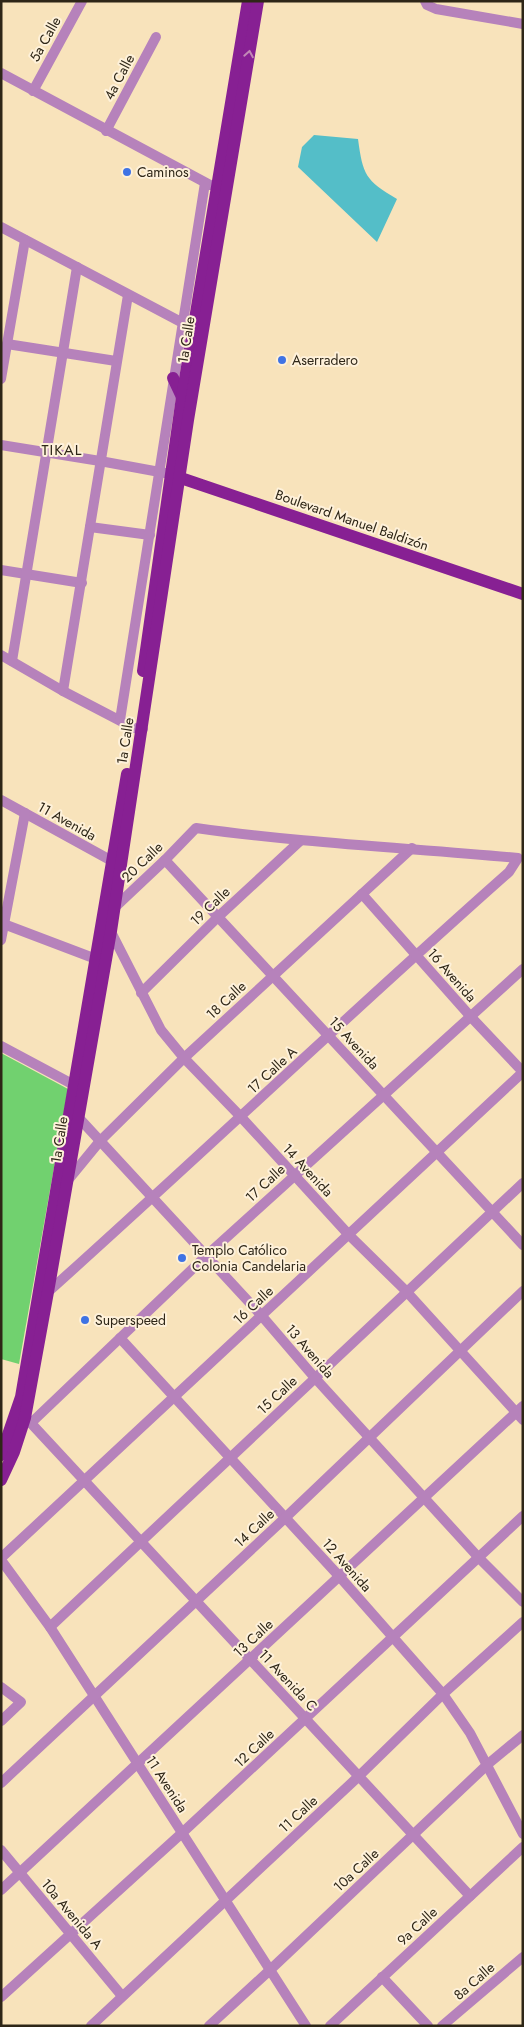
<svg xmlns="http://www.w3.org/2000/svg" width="524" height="2027" font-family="Jost,sans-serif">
<rect width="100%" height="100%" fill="#f8e3bb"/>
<polygon fill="#71d16f" points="1,1053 68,1089 19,1364 1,1359"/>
<path fill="#54bec8" d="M314 135 358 139C363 175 365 180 397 199L377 242 298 167 302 147Z"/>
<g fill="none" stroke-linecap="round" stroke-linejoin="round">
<g stroke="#b682bb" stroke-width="10">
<polyline points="425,1 427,5 436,9 523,24"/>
<polyline points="1,73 210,185"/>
<polyline points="33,91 82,1"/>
<polyline points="106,131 156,37"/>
<polyline points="1,227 181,322"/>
<polyline points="7,344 116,361"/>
<polyline points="1,379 25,240"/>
<polyline points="1,445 100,461 165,473"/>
<polyline points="90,527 150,535"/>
<polyline points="1,570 82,583"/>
<polyline points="1,655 63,691 134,728 143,729"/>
<polyline points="12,661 77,267"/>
<polyline points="63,691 128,295"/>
<polyline points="120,720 205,183"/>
<polyline points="1,800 112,861 117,862"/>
<polyline points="165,860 523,1245"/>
<polyline points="1,923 96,959"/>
<polyline points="109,928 161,1030 184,1058 241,1117 349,1235 406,1291 523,1420"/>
<polyline points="1,940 25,813"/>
<polyline points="141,993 219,916 300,841"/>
<polyline points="1,1046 74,1085"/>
<polyline points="78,1117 261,1315 315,1378 479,1558 523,1602"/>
<polyline points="68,1180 100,1141 184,1058 412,848"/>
<path d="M45 1292H48C203 1153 353 1010 509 872L518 858C410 848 302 843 196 828L165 860 113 909"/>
<polyline points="120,1338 339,1576 443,1694 470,1733 523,1834"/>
<polyline points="28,1420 470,1896"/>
<polyline points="31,1423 206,1256 523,969"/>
<polyline points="1,1558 523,1072 471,1017 362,894"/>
<polyline points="1,1560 50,1627 306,2026"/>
<polyline points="50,1627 523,1183"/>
<polyline points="1,1687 21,1702 1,1721"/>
<polyline points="1,1783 285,1518 523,1291"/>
<polyline points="1,1850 122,1996"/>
<polyline points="1,1890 523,1406"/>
<polyline points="382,1977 428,2026"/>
<polyline points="1,1997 182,1833 523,1516"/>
<polyline points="91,2026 359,1776 443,1694 523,1622"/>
<polyline points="209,2026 270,1970 488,1764 523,1735"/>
<polyline points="330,2026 523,1847"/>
<polyline points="442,2026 523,1957"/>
</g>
<g stroke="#872093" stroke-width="12">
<polyline points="173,378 182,397"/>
<polyline points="172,475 523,594"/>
<polyline points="143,671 182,397 248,1"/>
<polyline points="1,1455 21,1397 127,774"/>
<polyline points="1,1480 14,1452 25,1418 48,1292 111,931 188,420 258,1"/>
</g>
</g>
<defs><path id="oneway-chevron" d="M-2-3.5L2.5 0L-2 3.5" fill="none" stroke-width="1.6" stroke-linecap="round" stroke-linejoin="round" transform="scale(1.25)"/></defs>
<use stroke="#c288b6" href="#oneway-chevron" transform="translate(249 54) rotate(-80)"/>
<g fill="#3f73e4" stroke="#fef1da" stroke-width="2">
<circle cx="127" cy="172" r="5"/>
<circle cx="282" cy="360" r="5"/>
<circle cx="182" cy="1258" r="5"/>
<circle cx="85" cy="1320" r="5"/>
</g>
<g text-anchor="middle" stroke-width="4" stroke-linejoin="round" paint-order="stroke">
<g font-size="14" fill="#2e2617" stroke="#fef1da">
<text transform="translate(45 39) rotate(-61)" y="5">5a Calle</text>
<text transform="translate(119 77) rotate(-62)" y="5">4a Calle</text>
<text transform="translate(186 340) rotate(-81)" y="5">1a Calle</text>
<text transform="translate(352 520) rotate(19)" y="5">Boulevard Manuel Baldizón</text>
<text transform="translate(125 741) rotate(-81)" y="5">1a Calle</text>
<text transform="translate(67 821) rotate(29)" y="5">11 Avenida</text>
<text transform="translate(142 862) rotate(-44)" y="5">20 Calle</text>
<text transform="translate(210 906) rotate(-44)" y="5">19 Calle</text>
<text transform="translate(452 975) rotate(49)" y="5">16 Avenida</text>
<text transform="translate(226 1000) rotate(-43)" y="5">18 Calle</text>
<text transform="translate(354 1043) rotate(47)" y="5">15 Avenida</text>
<text transform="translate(272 1070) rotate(-43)" y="5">17 Calle A</text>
<text transform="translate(59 1140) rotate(-81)" y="5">1a Calle</text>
<text transform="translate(308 1170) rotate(47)" y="5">14 Avenida</text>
<text transform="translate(265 1183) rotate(-43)" y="5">17 Calle</text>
<text transform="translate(253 1305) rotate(-43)" y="5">16 Calle</text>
<text transform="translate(310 1351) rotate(49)" y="5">13 Avenida</text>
<text transform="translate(277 1395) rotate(-43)" y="5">15 Calle</text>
<text transform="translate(254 1528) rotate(-43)" y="5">14 Calle</text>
<text transform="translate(347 1565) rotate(48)" y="5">12 Avenida</text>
<text transform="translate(253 1638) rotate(-43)" y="5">13 Calle</text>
<text transform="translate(288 1680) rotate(47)" y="5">11 Avenida C</text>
<text transform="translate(254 1748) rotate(-43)" y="5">12 Calle</text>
<text transform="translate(167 1784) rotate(57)" y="5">11 Avenida</text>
<text transform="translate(298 1814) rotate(-43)" y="5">11 Calle</text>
<text transform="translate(356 1870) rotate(-43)" y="5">10a Calle</text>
<text transform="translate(72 1914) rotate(50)" y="5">10a Avenida A</text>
<text transform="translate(417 1926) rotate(-43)" y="5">9a Calle</text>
<text transform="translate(474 1981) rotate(-41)" y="5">8a Calle</text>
</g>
<g font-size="14" fill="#2e2617" stroke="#fef1da" text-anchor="start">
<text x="137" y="177">Caminos</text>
<text x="292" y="365">Aserradero</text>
<text x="192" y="1255">Templo Católico<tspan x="192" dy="16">Colonia Candelaria</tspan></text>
<text x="95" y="1325">Superspeed</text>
</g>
<g font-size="15" letter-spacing="1" fill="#2e2617" stroke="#fef1da">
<text x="62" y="455">TIKAL</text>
</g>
</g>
<rect width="524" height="2027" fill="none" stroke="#2e2617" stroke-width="5"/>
</svg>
